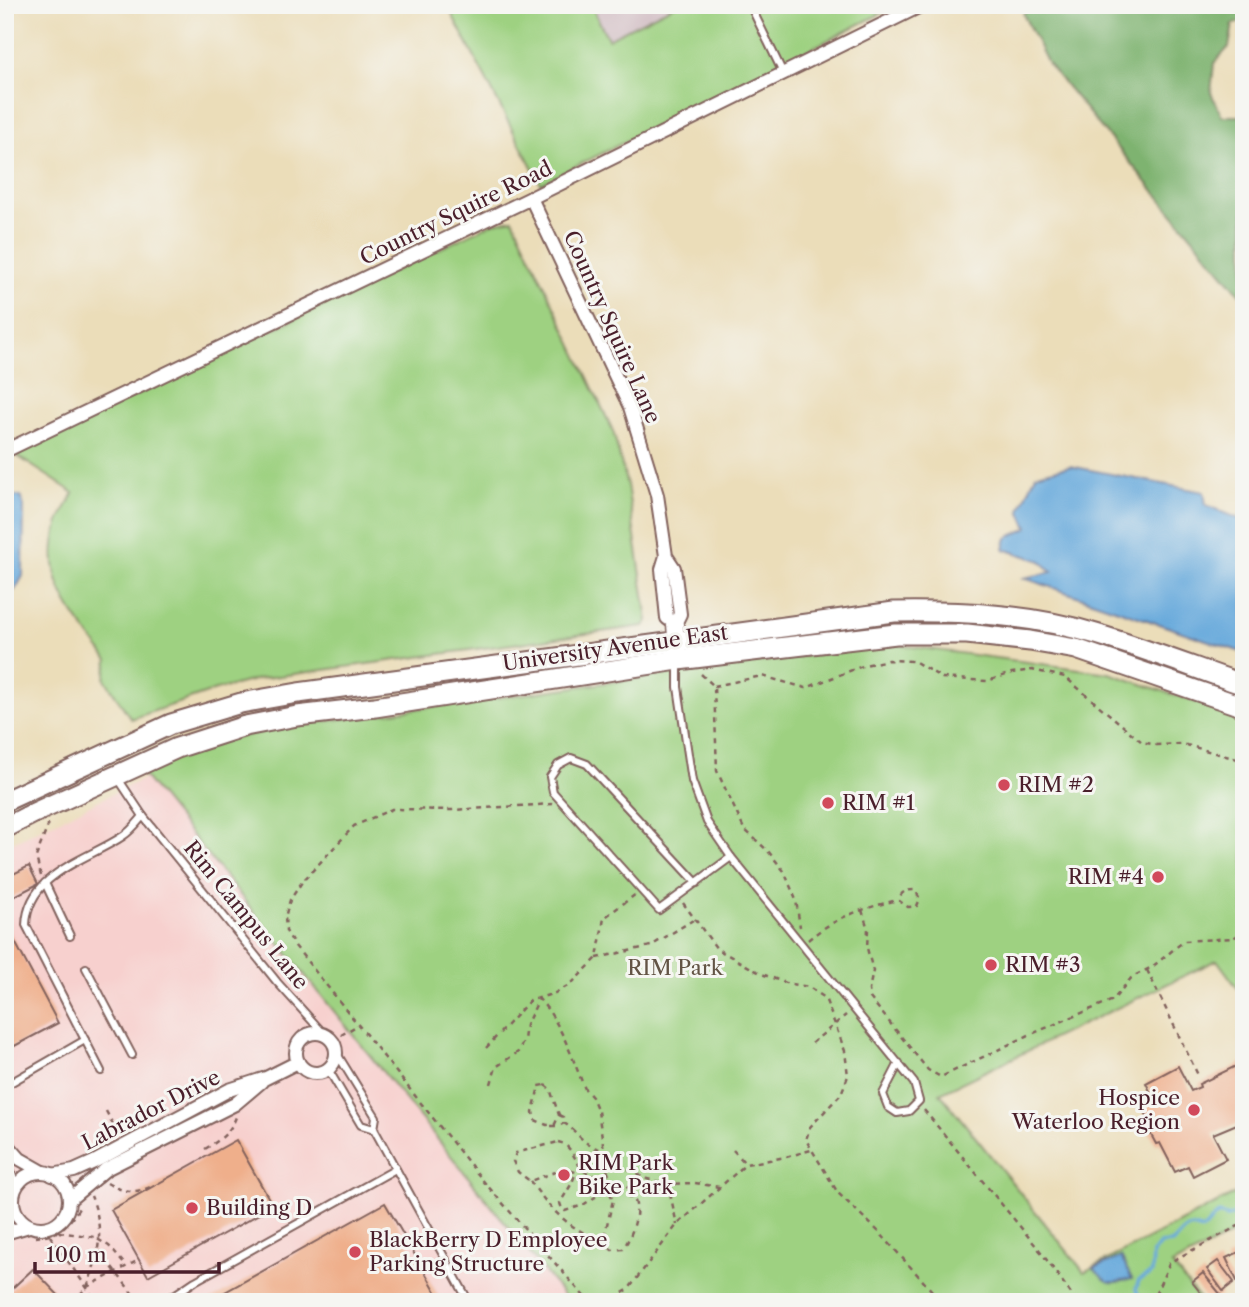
<svg xmlns="http://www.w3.org/2000/svg" width="1249" height="1307" font-family="'Libre Caslon Text',serif">
<rect width="100%" height="100%" fill="#f6f6f2"/>
<filter id="ink" filterUnits="userSpaceOnUse"><feTurbulence type="fractalNoise" baseFrequency=".0143" numOctaves="2"/><feDisplacementMap in="SourceGraphic" scale="14" xChannelSelector="R" yChannelSelector="G"/><feConvolveMatrix kernelMatrix="1 2 1 2 8 2 1 2 1" color-interpolation-filters="sRGB"/></filter>
<filter id="wash" filterUnits="userSpaceOnUse"><feTurbulence type="fractalNoise" baseFrequency=".00686" numOctaves="4" result="noise"/><feDisplacementMap in="SourceGraphic" scale="28" xChannelSelector="R" yChannelSelector="G"/><feGaussianBlur stdDeviation="1.57" result="paint"/><feColorMatrix in="noise" values="0 0 0 0 0 0 0 0 0 0 0 0 0 0 0 0 0 1.4 0 .05"/><feComposite in="paint" operator="in"/></filter>
<g filter="url(#wash)">
<rect width="100%" height="100%" fill="#ebddb9"/>
<polygon fill="#f7d0ce" points="145,778 565,1297 556,1302 5,1302 5,846"/>
<polygon fill="#d2bec4" points="573,5 712,5 595,62"/>
<g fill="#9ed181" stroke="#747856" stroke-width="2">
<polygon points="447,5 591,5 608,39 675,5 898,5 541,184"/>
<path d="M513 219 613 431 627 485 648 621 644 626 258 679 216 690 131 719 105 679 108 660C76 617 39 581 59 522 63 512 69 502 74 493L14 454 493 223Z"/>
<polygon points="891,644 1109,673 1244,718 1244,997 1217,960 940,1093 1084,1272 1244,1189 1244,1228 1172,1265 1202,1302 572,1302 565,1297 139,770 208,743 290,726"/>
</g>
<polygon fill="#7eb36f" stroke="#64694d" stroke-width="2" points="1030,5 1244,5 1244,20 1233,24 1229,47 1214,63 1211,93 1222,116 1244,116 1244,299 1048,64 1023,14"/>
<g fill="#69aadc" stroke="#5a6484" stroke-width="2">
<polygon points="1070,466 1204,492 1206,505 1244,521 1244,653 1024,578 1052,572 1041,561 1004,549 1007,538 1028,528 1020,510 1036,474"/>
<polygon points="5,496 20,496 24,506 23,576 15,590 5,595"/>
<path d="M1121 1257 1132 1279C1111 1284 1108 1286 1094 1268Z"/>
</g>
<g fill="none" stroke-linecap="round" stroke-linejoin="round">
<path stroke="#69aadc" stroke-width="3.5" d="M1141 1302 1136 1289 1139 1280 1152 1273 1153 1253 1160 1244 1172 1243C1183 1233 1186 1222 1202 1230 1209 1226 1211 1218 1219 1214L1228 1217 1235 1214 1240 1206 1244 1205"/>
</g>
<g id="blocks">
<g fill="#efaf8b">
<polygon points="29,866 38,884 5,901 5,878"/>
<polygon points="5,923 58,1023 5,1051"/>
<polygon points="1244,1062 1244,1121 1213,1134 1226,1159 1193,1176 1188,1166 1175,1172 1160,1143 1156,1144 1149,1131 1154,1129 1138,1099 1151,1093 1146,1083 1178,1066 1191,1091 1200,1087 1199,1084"/>
<polygon points="236,1140 273,1206 148,1276 111,1210"/>
<polygon points="385,1203 442,1302 207,1302"/>
<polygon points="1239,1252 1244,1261 1244,1280 1238,1283 1226,1258"/>
<polygon points="1218,1261 1234,1282 1223,1291 1207,1269"/>
<polygon points="33,1269 65,1302 5,1302 5,1295"/>
<polygon points="1203,1273 1221,1295 1213,1302 1208,1302 1192,1282"/>
</g>
</g>
</g>
<g filter="url(#ink)">
<use href="#blocks" fill-opacity="0" stroke="#82625d" stroke-width="2"/>
<g fill="none" stroke-linecap="round" stroke-linejoin="round">
<defs>
<g id="service">
<polyline points="750,5 783,73"/>
<polyline points="678,662 678,687 692,781 707,822 731,857 914,1083 919,1101 909,1111 897,1113 888,1107 883,1094 899,1063"/>
<polyline points="117,777 143,816 277,982 324,1034"/>
<polyline points="45,883 70,936"/>
<polyline points="697,883 587,764 571,758 558,765 550,777 553,792 659,910 731,857"/>
<polyline points="86,968 132,1055"/>
<polyline points="336,1052 376,1117 374,1129 469,1302"/>
<polyline points="328,1069 361,1125 374,1129"/>
<path d="M101 1071 26 925C28 873 87 860 123 836 131 831 137 823 143 816"/>
<polyline points="5,1086 85,1040"/>
<polyline points="164,1302 195,1281 394,1170"/>
</g>
<g id="minor">
<polyline points="531,198 630,407 657,495 666,556 674,568 680,614 675,624 667,618 662,569 666,556"/>
<polyline points="5,451 531,198 922,5"/>
<circle cx="316" cy="1053" r="20"/>
<polyline points="5,1142 20,1159 43,1172"/>
<polyline points="5,1171 10,1177 13,1195"/>
<circle cx="41" cy="1200" r="28"/>
<polyline points="52,1175 74,1171 94,1162 229,1090 266,1078 298,1062"/>
<polyline points="69,1200 106,1169 235,1104 261,1082"/>
<polyline points="5,1233 29,1226"/>
</g>
<polyline id="tertiary" points="675,624 677,651"/>
<g id="secondary">
<path d="M5 801 171 724 241 703 298 693 894 612C962 611 1030 614 1096 634 1146 649 1195 668 1244 685"/>
<polyline points="5,828 34,813 177,748 245,726 297,716 375,707 678,660 896,634 967,634 1030,641 1076,649 1244,707"/>
</g>
</defs>
<use href="#service" stroke="#82625d" stroke-width="10"/>
<use href="#minor" stroke="#82625d" stroke-width="16"/>
<use href="#tertiary" stroke="#82625d" stroke-width="19"/>
<use href="#secondary" stroke="#82625d" stroke-width="23"/>
<g stroke="#82625d" stroke-width="2.5" stroke-dasharray="5 5" stroke-linecap="butt">
<polyline points="701,674 714,686 717,771 744,829 768,851 784,871 796,900 800,927"/>
<polyline points="714,686 762,676 806,688 865,665 888,660 914,661 942,678 987,681 1012,673 1032,670 1065,677 1142,742 1157,745 1183,744 1244,761"/>
<polyline points="553,804 452,810 392,809 354,826 302,882 290,900 285,917 286,931 295,946 485,1183 589,1302"/>
<polyline points="41,876 36,857 49,823"/>
<polyline points="683,903 717,949 762,974 786,983 809,987 825,998 845,1051 848,1076 841,1094 810,1127 806,1140 838,1193 879,1232 942,1302"/>
<polyline points="862,910 868,929 867,948 873,971 869,990 870,998 928,1070 941,1077 1029,1035 1113,1000 1132,977 1152,967 1184,941 1233,938 1244,932"/>
<path d="M808 940C835 917 864 908 898 900L908 907 917 906 920 899 915 890C906 890 902 891 898 900"/>
<polyline points="597,958 651,946 693,920"/>
<polyline points="1147,970 1198,1075"/>
<polyline points="341,1035 358,1025"/>
<polyline points="812,1043 846,1015"/>
<polyline points="486,1048 529,1001 555,993 571,984 597,958 604,918 636,894"/>
<path d="M491 1084 496 1067 518 1052 524 1040 526 1025 539 999C562 1024 572 1058 585 1089L592 1097 598 1111 604 1150 618 1164 647 1179 668 1184 695 1183 719 1187"/>
<polygon points="545,1085 550,1089 559,1115 555,1124 547,1125 535,1120 533,1112 539,1086"/>
<polyline points="924,1110 1041,1252 1077,1302"/>
<polyline points="106,1111 119,1136"/>
<path d="M559 1115 563 1117 564 1123C581 1134 582 1146 604 1150V1161L612 1184"/>
<polyline points="5,1124 13,1132"/>
<polyline points="551,1126 559,1126 564,1123"/>
<path d="M558 1142 565 1144 571 1151 582 1170 612 1185 635 1201C640 1215 631 1237 623 1249L612 1250 603 1241 613 1200 610 1193 603 1192 583 1205 565 1211 562 1209 560 1203 572 1183 576 1172 564 1169 530 1181 518 1172 513 1161 516 1153Z"/>
<path d="M205 1149C220 1140 230 1133 236 1117"/>
<polyline points="733,1150 746,1164 786,1157 811,1150"/>
<path d="M530 1181C553 1213 568 1227 604 1243"/>
<path d="M107 1183C122 1192 136 1194 152 1186"/>
<polyline points="668,1184 677,1225"/>
<polyline points="616,1188 645,1186 658,1182"/>
<polyline points="59,1232 94,1237 109,1246 126,1266"/>
<polyline points="50,1236 97,1302"/>
<path d="M35 1237C58 1236 67 1227 79 1208"/>
<polyline points="100,1251 138,1301"/>
<path d="M87 1287C99 1255 105 1229 91 1196"/>
<polyline points="73,1302 87,1287 139,1260"/>
<polyline points="605,1302 628,1290 677,1225 746,1164"/>
<polyline points="1094,1302 1101,1300 1122,1302"/>
<polyline points="1137,1302 1151,1298 1155,1295 1170,1262 1244,1223"/>
</g>
<use href="#service" stroke="#fff" stroke-width="6"/>
<use href="#minor" stroke="#fff" stroke-width="12"/>
<use href="#tertiary" stroke="#fff" stroke-width="16"/>
<use href="#secondary" stroke="#fff" stroke-width="19"/>
</g>
</g>
<g fill="#d1495b" stroke="#f6f6f2" stroke-width="2.5">
<circle cx="1004" cy="785" r="7"/>
<circle cx="828" cy="803" r="7"/>
<circle cx="1158" cy="877" r="7"/>
<circle cx="991" cy="965" r="7"/>
<circle cx="1194" cy="1110" r="7"/>
<circle cx="564" cy="1175" r="7"/>
<circle cx="192" cy="1208" r="7"/>
<circle cx="355" cy="1252" r="7"/>
</g>
<g text-anchor="middle" stroke-width="6" stroke-linejoin="round" paint-order="stroke">
<g font-size="21" fill="#4a1f2b" stroke="#f6f6f2">
<text transform="translate(456 213) rotate(-26)" y="7">Country Squire Road</text>
<text transform="translate(612 327) rotate(66)" y="7">Country Squire Lane</text>
<text transform="translate(615 648) rotate(-8)" y="7">University Avenue East</text>
<text transform="translate(246 915) rotate(51)" y="7">Rim Campus Lane</text>
<text transform="translate(151 1110) rotate(-27)" y="7">Labrador Drive</text>
</g>
<g font-size="21" fill="#4a1f2b" stroke="#f6f6f2" text-anchor="start">
<text x="1018" y="792">RIM #2</text>
<text x="842" y="810">RIM #1</text>
<text x="1144" y="884" text-anchor="end">RIM #4</text>
<text x="1005" y="972">RIM #3</text>
<text x="1180" y="1105" text-anchor="end">Hospice<tspan x="1180" dy="24">Waterloo Region</tspan></text>
<text x="578" y="1170">RIM Park<tspan x="578" dy="24">Bike Park</tspan></text>
<text x="206" y="1215">Building D</text>
<text x="369" y="1247">BlackBerry D Employee<tspan x="369" dy="24">Parking Structure</tspan></text>
</g>
<g font-size="21" fill="#635445" stroke="#f6f6f2">
<text x="675" y="975">RIM Park</text>
</g>
</g>
<rect width="1249" height="1307" fill="none" stroke="#f6f6f2" stroke-width="28"/>
<path d="M35 1262v10h184v-10" fill="none" stroke="#4a1f2b" stroke-width="3.5"/>
<text x="46" y="1262" font-size="21" fill="#4a1f2b" stroke="#f6f6f2" stroke-width="5" paint-order="stroke">100 m</text>
</svg>
